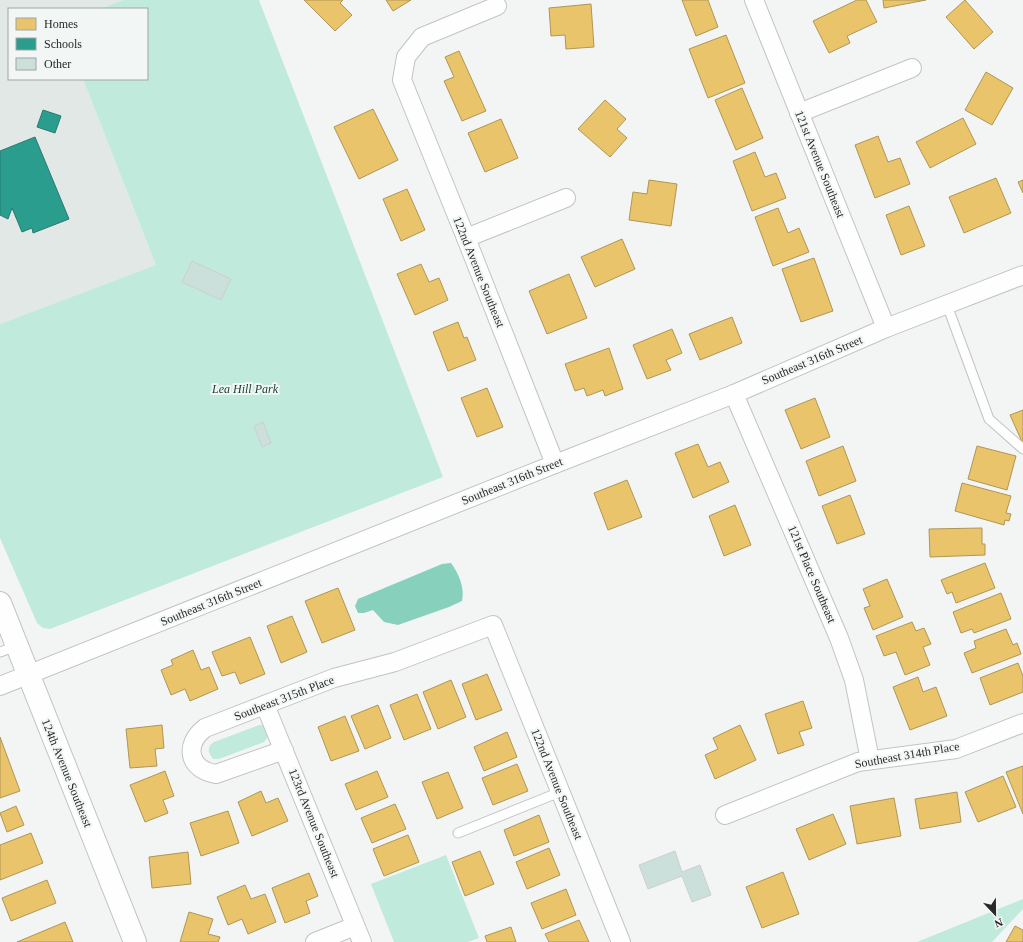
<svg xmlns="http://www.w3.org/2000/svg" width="1023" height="942" font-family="Georgia,serif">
<rect width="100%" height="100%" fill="#f3f5f4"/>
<polygon fill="#e1e8e5" points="0,0 123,0 100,9 9,9 9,79 83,79 156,265 0,324"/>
<g fill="#c0eadc">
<polygon points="123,0 259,0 443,477 50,629 43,628 37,623 0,538 0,324 156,265 83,79 147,79 147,9 100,9"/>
<path d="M259 725H263C270 730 269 736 264 742L219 759H213C208 753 206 747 214 742Z"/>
<polygon points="446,855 479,938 468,942 394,942 371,884"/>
<polygon points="1023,899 1023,909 992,942 917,942"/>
</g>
<path fill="#87d0bb" d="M451 563C459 574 465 588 462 601L449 607 398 625 384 622 373 610 364 613H358L355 606 358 599 442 564Z"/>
<g fill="#e9c46a" stroke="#af9656">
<polygon points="304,0 343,0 340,3 352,15 335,31"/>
<polygon points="386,0 411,0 393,11"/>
<polygon points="682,0 708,0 718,27 696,36"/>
<polygon points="857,0 866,0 877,22 847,36 850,43 829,53 813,21"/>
<polygon points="883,0 926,0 884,8"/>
<polygon points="965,0 993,32 974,49 946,17"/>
<polygon points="591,4 594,47 566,49 565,35 551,36 549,8"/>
<polygon points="726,35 745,83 708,98 689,49"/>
<polygon points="459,51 486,111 462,121 444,81 454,77 445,57"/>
<polygon points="986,72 1013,88 992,125 965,110"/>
<polygon points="742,88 763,138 736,150 715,100"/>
<polygon points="605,100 626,119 617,129 627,138 610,157 578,129"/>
<polygon points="373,109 398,160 359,179 334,127"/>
<polygon points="963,118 976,144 930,168 916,142"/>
<polygon points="501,119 518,158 485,172 468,133"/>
<polygon points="878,136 888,162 900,158 910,184 875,198 855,145"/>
<polygon points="755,152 765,177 776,173 786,198 752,211 733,161"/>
<polygon points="996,178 1011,213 964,233 949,197"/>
<polygon points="649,180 677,184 671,226 629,220 633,192 647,194"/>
<polygon points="1023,180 1023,193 1018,182"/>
<polygon points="407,189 425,230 401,241 383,199"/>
<polygon points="909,206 925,246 901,255 886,215"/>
<polygon points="778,208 788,233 799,228 809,252 773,266 755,217"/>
<polygon points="622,239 635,269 595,287 581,257"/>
<polygon points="814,258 833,311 801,322 782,269"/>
<polygon points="421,264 429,282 439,278 448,300 415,315 397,274"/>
<polygon points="569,274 587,318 547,334 529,291"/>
<polygon points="732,317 742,343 700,360 689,334"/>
<polygon points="458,322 464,338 467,337 476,360 448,371 433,332"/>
<polygon points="672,329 682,353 666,360 671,370 647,379 633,345"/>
<polygon points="609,348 623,389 605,396 603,390 587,396 584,388 575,391 565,364"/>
<polygon points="487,388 503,427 477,437 461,398"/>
<polygon points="815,398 830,437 801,449 785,410"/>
<polygon points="1023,410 1023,444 1010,415"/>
<polygon points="698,444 708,467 720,462 729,482 693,498 675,453"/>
<polygon points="843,446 856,481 819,496 806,461"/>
<polygon points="977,446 1016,456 1007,490 968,479"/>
<polygon points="627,480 642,517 608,530 594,493"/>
<polygon points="962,483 1011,496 1006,513 1011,514 1009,521 1005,520 1004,525 955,511"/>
<polygon points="850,495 865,534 837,544 822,506"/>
<polygon points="735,505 751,545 724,556 709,516"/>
<polygon points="982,528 982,544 985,544 985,555 930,557 929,529"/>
<polygon points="985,563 995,588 956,603 952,592 947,594 941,580"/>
<polygon points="887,579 903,617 873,630 864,608 870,606 863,589"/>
<polygon points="338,588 355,630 322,643 305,601"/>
<polygon points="1001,593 1011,619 974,633 972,629 961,633 953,612"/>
<polygon points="292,616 307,652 281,663 267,626"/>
<polygon points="912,622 916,631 924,628 931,644 923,647 930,665 905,675 896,652 884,656 876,636"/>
<polygon points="1006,629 1013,645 1017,643 1021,654 972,673 964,653 976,648 974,641"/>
<polygon points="250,637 265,674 240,684 235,672 222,676 212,652"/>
<polygon points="193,650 201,670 209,667 218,689 190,701 185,689 171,695 161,670 173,665 171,660"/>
<polygon points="1018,663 1023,676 1023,692 990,705 980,678"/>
<polygon points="487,674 502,710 476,720 462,684"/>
<polygon points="918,677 923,692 936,687 947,716 910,730 893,687"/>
<polygon points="451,680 466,717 438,729 423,692"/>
<polygon points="417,694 431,729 404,740 390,705"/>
<polygon points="803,701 812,728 799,732 804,745 778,754 765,714"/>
<polygon points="378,705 391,738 365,749 351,716"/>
<polygon points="345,716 359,751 331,761 318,727"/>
<polygon points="162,725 164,748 155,749 157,766 130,768 126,729"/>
<polygon points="740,725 756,760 715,779 705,755 718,749 713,738"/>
<polygon points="507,732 517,757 484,771 474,747"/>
<polygon points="0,737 20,791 0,798"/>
<polygon points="517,764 528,791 493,805 482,778"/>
<polygon points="1023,766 1023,814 1006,772"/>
<polygon points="165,771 174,796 163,800 168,813 145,822 130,785"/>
<polygon points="377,771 388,797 356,810 345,784"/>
<polygon points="448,772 463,808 437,819 422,782"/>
<polygon points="1003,776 1016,807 978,822 965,792"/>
<polygon points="261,791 266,803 278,798 288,821 252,836 238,802"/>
<polygon points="957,792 961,822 920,829 915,799"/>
<polygon points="894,798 901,836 857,844 850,806"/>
<polygon points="395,804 406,829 372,843 361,818"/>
<polygon points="16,806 24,825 7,832 0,813"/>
<polygon points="228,811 239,843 201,856 190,823"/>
<polygon points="833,814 846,844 809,860 796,829"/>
<polygon points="539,815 549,842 514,856 504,830"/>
<polygon points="31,833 43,863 0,880 0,845"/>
<polygon points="408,835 419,862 384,876 373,849"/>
<polygon points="549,848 560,875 527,889 516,862"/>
<polygon points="480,851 494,884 465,896 452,862"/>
<polygon points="188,852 191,884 152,888 149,857"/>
<polygon points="783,872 799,914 762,928 746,887"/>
<polygon points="309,873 318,896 306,901 310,913 285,923 272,888"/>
<polygon points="47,880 56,903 11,921 2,898"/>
<polygon points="245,885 251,899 265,894 276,922 248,934 242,919 228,925 217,897"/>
<polygon points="566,889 576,915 542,929 531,903"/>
<polygon points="189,912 213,919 208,934 220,937 218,942 180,942"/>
<polygon points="579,920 589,942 549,942 545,934"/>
<polygon points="65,922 73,942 17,942"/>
<polygon points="1015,926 1023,930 1023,942 1006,942"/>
<polygon points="511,927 516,942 487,942 485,936"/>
</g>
<g fill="#2a9d8f" stroke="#297a70">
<polygon points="43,110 61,116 55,133 37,127"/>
<polygon points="35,137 69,219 33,233 32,228 22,232 12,208 8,219 0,215 0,151"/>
</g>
<g fill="#cbe0da" stroke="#cecfcf">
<polygon points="192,261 231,279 221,300 182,282"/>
<polygon points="263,422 271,443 262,447 254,426"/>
<polygon points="675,851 682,872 700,865 711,895 692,902 682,876 648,889 639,865"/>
</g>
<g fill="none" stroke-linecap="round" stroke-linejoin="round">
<defs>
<g id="lane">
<polyline points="947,305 989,419 1023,449"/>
<polyline points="0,652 16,646"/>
<polyline points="458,833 560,792"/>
</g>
<g id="street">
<polyline points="754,0 886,328"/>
<polyline points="497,6 422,37 406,57 402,80 466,238 555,464"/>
<polyline points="799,113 912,68"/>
<polyline points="466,238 566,198"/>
<polyline points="734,394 839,638 854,680 870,760"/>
<polyline points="0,686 555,464 734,394 886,328 1023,275"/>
<polyline points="265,705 362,942"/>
<path d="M284 750 216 774C189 770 183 745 205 728L334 678 395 662 493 625 621 942"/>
<polyline points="725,815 858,762 956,749 1023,723"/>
<polyline points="315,942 355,926"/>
</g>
<polyline id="secondary" points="0,603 135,942"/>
</defs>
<use href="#lane" stroke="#c2c4c3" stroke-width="11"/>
<use href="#street" stroke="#c2c4c3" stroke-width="20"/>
<use href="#secondary" stroke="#c2c4c3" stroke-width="24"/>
<use href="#lane" stroke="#fdfefd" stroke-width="9"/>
<use href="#street" stroke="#fdfefd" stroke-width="18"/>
<use href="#secondary" stroke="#fdfefd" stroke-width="22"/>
</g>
<g text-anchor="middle" stroke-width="4" stroke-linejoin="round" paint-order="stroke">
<g font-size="12" fill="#282928" stroke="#f2f6f5">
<text transform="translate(820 164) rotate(68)" y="4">121st Avenue Southeast</text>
<text transform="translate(479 272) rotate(68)" y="4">122nd Avenue Southeast</text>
<text transform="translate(812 360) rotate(-23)" y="4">Southeast 316th Street</text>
<text transform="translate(512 481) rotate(-22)" y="4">Southeast 316th Street</text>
<text transform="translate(812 574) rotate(67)" y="4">121st Place Southeast</text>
<text transform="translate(211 602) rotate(-22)" y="4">Southeast 316th Street</text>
<text transform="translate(284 698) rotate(-21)" y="4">Southeast 315th Place</text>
<text transform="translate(907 755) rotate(-10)" y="4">Southeast 314th Place</text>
<text transform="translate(67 773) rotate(68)" y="4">124th Avenue Southeast</text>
<text transform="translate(557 784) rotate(68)" y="4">122nd Avenue Southeast</text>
<text transform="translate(314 823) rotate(68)" y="4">123rd Avenue Southeast</text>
</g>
<g font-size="12" font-style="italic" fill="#164337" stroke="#f2f6f5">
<text x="245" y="393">Lea Hill Park</text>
</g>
</g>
<rect x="8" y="8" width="140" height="72" fill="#f2f6f5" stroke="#a1a4a3"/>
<rect x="16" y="18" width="20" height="12" fill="#e9c46a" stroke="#a1a4a3"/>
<text x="44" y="28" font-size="12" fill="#282928">Homes</text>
<rect x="16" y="38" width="20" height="12" fill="#2a9d8f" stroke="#a1a4a3"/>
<text x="44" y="48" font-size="12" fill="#282928">Schools</text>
<rect x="16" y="58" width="20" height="12" fill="#cbe0da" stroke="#a1a4a3"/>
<text x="44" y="68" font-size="12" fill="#282928">Other</text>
<g transform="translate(995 914) rotate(158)" stroke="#f2f6f5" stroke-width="3" paint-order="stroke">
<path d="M0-3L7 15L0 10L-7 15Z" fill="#282928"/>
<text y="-6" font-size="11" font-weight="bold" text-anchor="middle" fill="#282928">N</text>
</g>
</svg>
